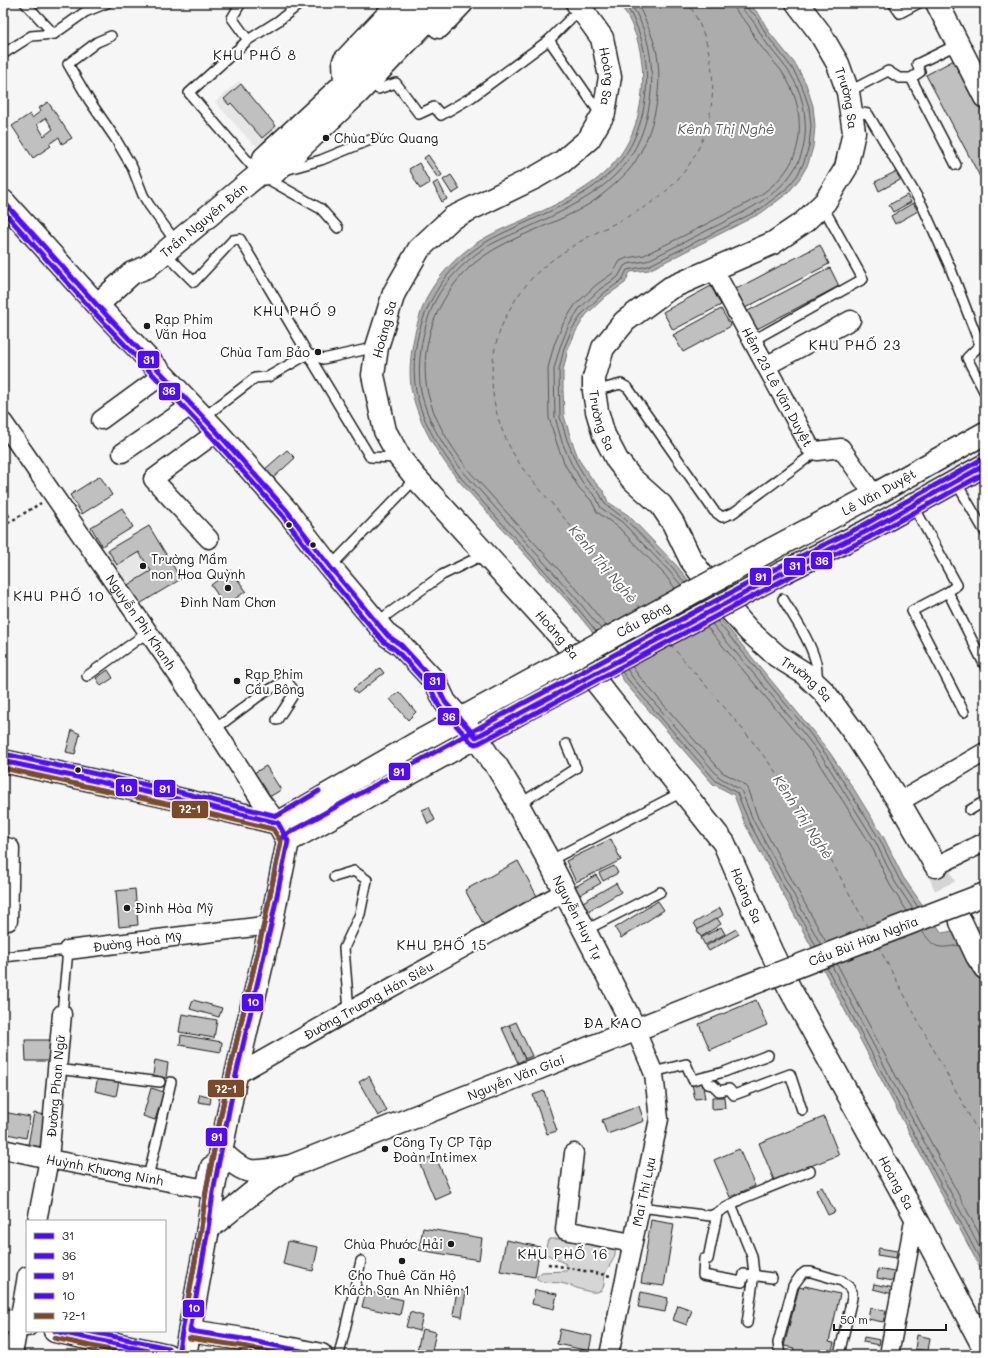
<svg xmlns="http://www.w3.org/2000/svg" width="988" height="1358" font-family="Mali,sans-serif">
<rect width="100%" height="100%" fill="#f6f6f6"/>
<filter id="ink" filterUnits="userSpaceOnUse"><feTurbulence type="fractalNoise" baseFrequency=".025" numOctaves="2"/><feDisplacementMap in="SourceGraphic" scale="8" xChannelSelector="R" yChannelSelector="G"/><feConvolveMatrix kernelMatrix="1 2 1 2 8 2 1 2 1" color-interpolation-filters="sRGB"/></filter>
<g filter="url(#ink)">
<g fill="#e6e6e6">
<polygon points="239,81 281,131 264,147 253,144 215,102"/>
<polygon points="149,526 181,579 138,605 103,553"/>
</g>
<path fill="#d6d6d6" stroke="#797979" d="M550 1239H568L615 1248C617 1259 608 1265 605 1274 603 1280 607 1290 597 1292 590 1294 570 1285 561 1283 554 1282 544 1284 537 1279V1276L542 1272 566 1271 568 1269 566 1264 546 1254 545 1252 547 1243Z"/>
<path fill="#acacac" stroke="#727272" d="M619 3H748L759 14 769 32 796 65 806 84 813 106 815 126 813 147 808 164 800 178 788 193 761 213 649 270 630 272 625 283 606 296 586 315 576 331 568 349 563 371V391L564 416 571 439 579 460 592 479 604 492 608 502 628 515 676 565 811 729 830 753 855 791 884 838 903 877 942 933 985 925V1277L808 940 745 824 734 795 713 784 626 684 590 629 568 602 459 481C438 455 420 426 412 393 406 364 415 322 428 295 438 277 455 258 472 246 488 235 504 228 521 221 585 191 634 170 642 92 645 60 638 29 619 3Z"/>
<g fill="none" stroke-linecap="round" stroke-linejoin="round">
<g stroke="#565656" stroke-width="1">
<polyline points="685,583 673,568 625,519 605,504 600,494 588,482 576,462 567,440 560,417 559,370 564,348 572,329 583,313 604,293 622,280 627,270 648,266 759,210 785,190 797,176 804,162 809,146 811,126 809,107 802,86 792,68 766,34 756,16 746,7 745,3"/>
<path d="M681 585 669 571 622 522 601 508 596 497 584 485 571 463 562 442 555 417 554 369 560 347 568 327 579 309 600 289 618 277 624 266 628 264 646 261C669 250 692 238 714 227 761 204 810 181 805 120 804 102 798 84 787 69 779 58 770 49 763 38 759 32 757 25 752 20 748 13 741 12 740 3"/>
<path d="M675 588 665 575 618 527 597 512 591 500 579 488 565 465 557 444 549 418 548 368 554 345 563 324 575 305 596 285 613 273 620 261 627 258 644 255C667 244 690 233 712 221 757 199 804 178 799 119 798 101 791 84 780 69 772 60 764 51 757 41 753 35 751 28 747 23 741 16 735 13 734 3"/>
<polyline points="717,621 808,731 827,756 880,840 899,879 918,907"/>
<polyline points="712,624 804,734 823,758 876,843 895,882 913,909"/>
<path d="M606 626 580 593 470 472C452 448 433 420 427 389 418 341 441 287 481 258 514 234 556 225 591 203 604 194 627 175 635 162 654 131 663 90 657 54 653 36 645 19 637 3"/>
<polyline points="707,627 800,738 818,762 871,845 890,885 907,911"/>
<path d="M601 629 575 597 466 475C446 451 427 422 421 391 416 362 423 325 436 299 445 282 461 266 476 254 492 242 511 235 529 227 596 196 643 172 651 92 654 62 648 29 630 3"/>
<path d="M596 631 571 600 462 479C442 453 422 423 416 391 407 339 431 281 474 250 490 238 508 231 525 223 590 193 638 171 646 92 649 61 642 28 624 3"/>
<polyline points="632,666 638,675 722,772 741,782 747,788 758,818 826,942"/>
<polyline points="627,669 633,678 719,777 741,790 753,820 821,945"/>
<polyline points="622,672 629,681 716,781 737,793 749,822 816,946"/>
<path d="M922 931C935 949 937 949 959 945"/>
<polyline points="837,964 985,1245"/>
<polyline points="832,966 985,1258"/>
<polyline points="827,968 985,1269"/>
</g>
<g stroke="#5d5d5d" stroke-width="1" stroke-dasharray="5 4" stroke-linecap="butt">
<path d="M641 609 526 473C482 413 479 342 527 284 540 267 559 255 576 244 605 226 639 215 665 192 720 144 727 63 688 3"/>
<path d="M670 644C710 691 752 737 787 788 817 833 842 880 868 928"/>
<polyline points="878,946 985,1145"/>
</g>
</g>
<g fill="#c0c0c0" stroke="#1c1c1c" fill-rule="evenodd">
<polygon points="956,59 985,113 985,186 926,75"/>
<polygon points="241,84 276,126 262,138 231,103 229,105 224,99"/>
<path d="M48 102 72 138 62 144 59 137 49 144 51 146 33 158 12 126 30 114 32 118 41 111 39 108ZM46 118 53 129 44 136 37 124Z"/>
<polygon points="428,155 442,175 438,178 424,158"/>
<polygon points="419,163 430,183 420,189 409,169"/>
<polygon points="899,170 904,178 879,191 875,182"/>
<polygon points="451,175 460,189 452,194 443,180"/>
<polygon points="438,181 447,199 442,202 433,184"/>
<polygon points="907,195 911,202 893,212 889,205"/>
<polygon points="913,203 918,211 895,224 891,216"/>
<polygon points="820,245 829,264 745,308 736,289"/>
<polygon points="830,268 839,286 755,330 746,312"/>
<polygon points="711,286 721,305 673,330 663,312"/>
<polygon points="721,309 731,326 683,352 673,335"/>
<polygon points="287,450 295,458 272,479 264,470"/>
<polygon points="100,476 112,495 82,514 70,495"/>
<polygon points="3,506 10,516 3,520"/>
<polygon points="122,508 133,527 102,546 91,527"/>
<polygon points="149,526 181,579 138,605 126,586 151,571 139,552 117,565 108,550"/>
<polygon points="231,570 246,591 225,606 211,585"/>
<polygon points="380,668 384,673 357,694 353,689"/>
<polygon points="108,670 113,678 101,686 96,678"/>
<polygon points="399,692 416,712 408,720 390,699"/>
<polygon points="72,730 80,734 75,754 66,752"/>
<polygon points="266,766 281,790 269,797 254,773"/>
<polygon points="429,807 435,820 428,824 422,810"/>
<polygon points="611,839 621,860 576,882 566,861"/>
<polygon points="518,861 538,898 485,927 465,890"/>
<polygon points="614,866 618,873 603,881 599,873"/>
<polygon points="596,875 601,883 576,897 571,889"/>
<polygon points="616,883 621,892 581,915 576,906"/>
<polygon points="135,889 138,925 119,927 116,891"/>
<polygon points="658,901 664,910 621,938 615,928"/>
<polygon points="720,908 723,915 698,930 694,923"/>
<polygon points="717,918 721,924 701,937 697,930"/>
<polygon points="721,927 725,934 705,945 701,938"/>
<polygon points="736,929 739,934 709,951 706,946"/>
<polygon points="193,1000 222,1008 219,1017 190,1009"/>
<polygon points="756,1000 767,1025 710,1050 699,1024"/>
<polygon points="182,1014 217,1020 214,1038 179,1032"/>
<polygon points="516,1022 532,1056 525,1059 509,1025"/>
<polygon points="509,1025 525,1059 518,1063 502,1028"/>
<polygon points="181,1035 222,1042 221,1052 180,1045"/>
<polygon points="25,1040 53,1040 53,1061 26,1061"/>
<polygon points="155,1060 168,1063 166,1078 153,1075"/>
<polygon points="369,1076 387,1111 378,1116 359,1082"/>
<polygon points="98,1077 119,1081 116,1096 95,1091"/>
<polygon points="702,1082 705,1098 695,1099 692,1084"/>
<polygon points="151,1088 164,1092 155,1120 143,1116"/>
<polygon points="544,1091 557,1131 547,1134 533,1095"/>
<polygon points="200,1094 211,1097 210,1104 198,1102"/>
<polygon points="712,1097 724,1097 725,1108 712,1109"/>
<polygon points="639,1106 644,1121 607,1134 602,1120"/>
<polygon points="3,1112 30,1117 26,1138 3,1133"/>
<polygon points="34,1113 45,1115 40,1147 28,1145"/>
<polygon points="824,1117 839,1155 774,1180 759,1143"/>
<polygon points="739,1149 755,1186 730,1197 714,1160"/>
<polygon points="435,1155 451,1193 435,1200 419,1162"/>
<polygon points="822,1187 835,1212 828,1215 816,1190"/>
<polygon points="651,1220 674,1224 664,1286 641,1283"/>
<polygon points="423,1228 482,1238 479,1260 419,1250"/>
<polygon points="506,1240 540,1247 535,1277 500,1271"/>
<polygon points="288,1241 318,1247 313,1271 283,1264"/>
<polygon points="879,1248 897,1251 896,1258 877,1255"/>
<polygon points="878,1269 899,1273 898,1282 877,1278"/>
<polygon points="874,1284 894,1288 893,1294 873,1289"/>
<polygon points="805,1286 840,1294 829,1342 834,1343 831,1355 792,1355 794,1348 784,1346 799,1287 803,1288"/>
<polygon points="457,1290 466,1291 462,1317 453,1315"/>
<polygon points="535,1290 557,1294 554,1309 532,1304"/>
<polygon points="366,1291 403,1300 400,1315 362,1307"/>
<polygon points="641,1292 668,1298 665,1312 638,1307"/>
<polygon points="678,1305 692,1310 687,1325 673,1320"/>
<polygon points="870,1308 886,1311 883,1322 868,1319"/>
<polygon points="410,1312 423,1316 419,1331 406,1327"/>
<polygon points="422,1329 436,1332 431,1355 416,1355"/>
<polygon points="560,1329 592,1336 589,1351 557,1344"/>
<polygon points="917,1335 930,1338 928,1351 915,1349"/>
<polygon points="864,1337 880,1340 879,1345 863,1342"/>
</g>
<g fill="none" stroke-linecap="round" stroke-linejoin="round">
<polyline stroke="#d5d5d5" stroke-width="22" stroke-dasharray="22 11" stroke-linecap="butt" points="936,866 961,922"/>
<defs>
<g id="service">
<polyline points="25,3 54,34"/>
<polyline points="241,3 232,18 248,40"/>
<polyline points="301,3 278,21 248,40 189,93 259,174 321,209 338,228"/>
<polyline points="893,3 900,13 919,3"/>
<polyline points="111,36 97,42 68,64 89,100 115,138 132,167 143,195 149,205 176,242"/>
<polyline points="549,40 601,115"/>
<polyline points="3,54 31,36 54,34 85,12 107,3"/>
<polyline points="378,89 396,83 419,114 434,107 441,115 472,97 549,40 581,8"/>
<polyline points="848,92 888,71 899,78 911,78"/>
<polyline points="852,111 868,114 922,205 950,267 980,345 967,358 985,393"/>
<polyline points="956,165 911,78 920,72 917,64 958,44"/>
<polyline points="285,170 321,160 375,138"/>
<polyline points="164,252 194,282 233,240 240,239 308,354 323,359 377,347"/>
<polyline points="752,341 863,279 822,205"/>
<polyline points="594,391 621,384 628,388 714,511 722,517 733,513 817,451"/>
<polyline points="204,417 255,378 268,377 308,354 370,457 398,458"/>
<polyline points="956,482 985,532"/>
<polyline points="913,505 957,585 948,592 985,666"/>
<polyline points="330,567 416,478"/>
<polyline points="948,592 912,611 964,712"/>
<path d="M783 599C795 619 810 640 816 663 817 669 817 675 818 681"/>
<polyline points="377,622 442,575 485,554"/>
<polyline points="87,676 148,632"/>
<polyline points="215,729 259,696 286,680 295,692 277,720"/>
<polyline points="518,805 576,768 566,744"/>
<polyline points="970,810 985,801"/>
<polyline points="549,861 682,792"/>
<polyline points="334,877 354,871 367,880 360,914 344,948 349,1011"/>
<polyline points="584,931 660,892"/>
<polyline points="3,957 68,950 62,1014"/>
<polyline points="57,1069 160,1082"/>
<polyline points="653,1072 686,1064 693,1080 724,1072 768,1055"/>
<polyline points="705,1078 708,1084 713,1085 719,1091 729,1089 734,1095 790,1074 802,1110"/>
<polyline points="148,1177 171,1082"/>
<polyline points="731,1204 752,1256 754,1274 747,1323"/>
<polyline points="640,1207 711,1216 741,1199 810,1171"/>
<polyline points="717,1214 708,1259 704,1259 703,1275 742,1282 744,1274 772,1278"/>
<polyline points="339,1355 361,1261"/>
<polyline points="780,1355 778,1343 793,1286 801,1275 805,1272 811,1272 842,1281 849,1287 852,1292 852,1298 839,1355"/>
</g>
<g id="minor">
<path id="s1" d="M714 270 810 447 817 451 841 448 874 495"/>
<polyline points="766,366 851,320"/>
<polyline points="101,420 164,374"/>
<path id="s2" d="M3 422 215 729 262 802 278 823"/>
<polyline points="122,453 192,405"/>
<polyline points="209,539 153,479 217,432"/>
<polyline points="899,802 985,752"/>
<polyline points="3,846 10,848 8,921"/>
<polyline points="936,866 985,842"/>
<path id="s3" d="M68 950 271 925"/>
<path id="s4" d="M236 1075 349 1011 564 892"/>
<path id="s5" d="M3 1149 49 1159 201 1188 206 1185 210 1166"/>
<polyline points="574,1153 565,1230 632,1243"/>
<path id="s6" d="M37 1221 49 1159 62 1014"/>
<polyline points="13,1355 27,1276"/>
<path id="s7" d="M609 1355 659 1119 654 1074 636 1031"/>
<polyline points="889,1355 915,1216"/>
</g>
<g id="tertiary">
<path id="s8" d="M577 3 602 38 610 77 604 113 589 139 562 162 536 177 452 218 419 249 394 293 377 347 373 375 385 431 400 458 416 478 559 635 724 843 771 951 790 989 915 1216 985 1350"/>
<path id="s9" d="M797 3 820 33 838 64 848 92 854 132 846 168 825 202 804 222 773 243 670 288 625 321 603 348 594 378V391L597 411 604 435 617 460 631 478 661 505 673 523 691 560 718 596 749 631 777 656 804 673 824 692 855 734 899 802 936 866"/>
<polyline points="937,3 985,97"/>
<polyline points="439,27 462,3"/>
<polyline points="345,83 344,61 399,3"/>
<polyline points="259,174 264,158 345,83 420,3"/>
<path id="s10" d="M3 201 97 305 217 432 287 511 330 567 388 636 401 645 436 683 445 702 476 737 491 760 496 765 516 798 518 805 549 861 636 1031"/>
<path id="s11" d="M97 305 132 273 147 267 259 174 275 172 358 93 444 3"/>
<polyline points="961,922 977,956 985,968"/>
<path id="s12" d="M221 1151C247 1179 257 1172 291 1166L741 988"/>
<polyline points="208,1229 257,1189 285,1170"/>
</g>
<g id="primary">
<path id="s13" d="M772 549 874 495 985 433"/>
<polyline points="784,572 865,532 985,465"/>
<polyline points="3,761 178,799 278,823"/>
<polyline points="278,823 422,740 514,690"/>
<polyline points="288,841 525,710"/>
<polyline points="3,1320 27,1325"/>
<polyline points="55,1331 167,1355"/>
<polyline points="190,1331 243,1339 321,1355"/>
<polyline points="185,1355 208,1229 213,1192 236,1075 271,925 288,841 278,823"/>
</g>
</defs>
<use href="#service" stroke="#1c1c1c" stroke-width="12"/>
<use href="#minor" stroke="#1c1c1c" stroke-width="21"/>
<use href="#tertiary" stroke="#1c1c1c" stroke-width="25"/>
<use href="#primary" stroke="#1c1c1c" stroke-width="25"/>
<g stroke="#1c1c1c" stroke-width="2.5" stroke-dasharray="3 3" stroke-linecap="butt">
<polyline points="3,526 41,503"/>
<polyline points="548,1264 611,1276"/>
</g>
<use href="#service" stroke="#fff" stroke-width="9"/>
<use href="#minor" stroke="#fff" stroke-width="18"/>
<use href="#tertiary" stroke="#fff" stroke-width="22"/>
<use href="#primary" stroke="#fff" stroke-width="22"/>
<defs>
<g id="tertiary-bridge">
<path id="s14" d="M741 988 985 894"/>
</g>
<g id="primary-bridge">
<path id="s15" d="M514 690 772 549"/>
<polyline points="525,710 784,572"/>
</g>
</defs>
<use href="#tertiary-bridge" stroke="#1c1c1c" stroke-width="25" stroke-linecap="butt"/>
<use href="#primary-bridge" stroke="#1c1c1c" stroke-width="25" stroke-linecap="butt"/>
<use href="#tertiary-bridge" stroke="#fff" stroke-width="22"/>
<use href="#primary-bridge" stroke="#fff" stroke-width="22"/>
<defs>
<polyline id="bus-1" points="3,201 97,305 217,432 287,511 330,567 388,636 401,645 436,683 445,702 476,737 784,572 865,532 985,465"/>
<polyline id="bus-2" points="3,211 92,310 212,437 282,515 325,572 383,641 396,650 430,687 439,706 471,742 475,744 479,743 787,578 868,538 985,473"/>
<g id="bus-3">
<polyline points="4,754 179,792 277,816 319,791"/>
<polyline points="88,1331 168,1348"/>
<polyline points="178,1354 201,1228 206,1191 229,1074 264,924 281,840 283,836 522,704 781,566 862,526 982,459"/>
</g>
<g id="bus-4">
<polyline points="3,761 178,799 278,823 288,841 271,925 236,1075 213,1192 208,1229 190,1331 243,1339 321,1355"/>
<polyline points="55,1331 167,1355"/>
</g>
<g id="bus-5">
<polyline points="3,768 176,806 273,829 281,842 264,924 229,1074 206,1191 201,1228 187,1307"/>
<polyline points="54,1338 134,1355"/>
<polyline points="189,1338 242,1346 286,1355"/>
</g>
</defs>
<use href="#bus-1" stroke="#fff" stroke-width="8"/>
<use href="#bus-2" stroke="#fff" stroke-width="8"/>
<use href="#bus-3" stroke="#fff" stroke-width="8"/>
<use href="#bus-4" stroke="#fff" stroke-width="8"/>
<use href="#bus-5" stroke="#fff" stroke-width="8"/>
<use href="#bus-1" stroke="#4f0aff" stroke-width="5"/>
<use href="#bus-2" stroke="#4f0aff" stroke-width="5"/>
<use href="#bus-3" stroke="#4f0aff" stroke-width="5"/>
<use href="#bus-4" stroke="#4f0aff" stroke-width="5"/>
<use href="#bus-5" stroke="#7a4b2a" stroke-width="5"/>
</g>
</g>
<g fill="#1c1c1c" stroke="#fff" stroke-width="1.5">
<circle cx="326" cy="138" r="4"/>
<circle cx="147" cy="326" r="4"/>
<circle cx="318" cy="352" r="4"/>
<circle cx="289" cy="525" r="3.5"/>
<circle cx="313" cy="545" r="3.5"/>
<circle cx="143" cy="566" r="4"/>
<circle cx="228" cy="588" r="4"/>
<circle cx="237" cy="681" r="4"/>
<circle cx="78" cy="770" r="3.5"/>
<circle cx="127" cy="908" r="4"/>
<circle cx="385" cy="1149" r="4"/>
<circle cx="451" cy="1244" r="4"/>
<circle cx="402" cy="1261" r="4"/>
</g>
<g text-anchor="middle" stroke-width="4" stroke-linejoin="round" paint-order="stroke">
<g font-size="13" fill="#1c1c1c" stroke="#fff">
<text dy="5" stroke="none"><textPath href="#s8" startOffset="82">Hoàng Sa</textPath></text>
<text dy="5" stroke="none"><textPath href="#s9" startOffset="109">Trường Sa</textPath></text>
<text dy="5" stroke="none"><textPath href="#s11" startOffset="137">Trần Nguyên Đán</textPath></text>
<text transform="translate(384 329) rotate(-75)" y="5">Hoàng Sa</text>
<text dy="5" stroke="none"><textPath href="#s1" startOffset="133">Hẻm 23 Lê Văn Duyệt</textPath></text>
<text dy="5" stroke="none"><textPath href="#s9" startOffset="565">Trường Sa</textPath></text>
<text dy="5" stroke="none"><textPath href="#s13" startOffset="121">Lê Văn Duyệt</textPath></text>
<text dy="5" stroke="none"><textPath href="#s15" startOffset="147">Cầu Bông</textPath></text>
<text dy="5" stroke="none"><textPath href="#s2" startOffset="243">Nguyễn Phi Khanh</textPath></text>
<text dy="5" stroke="none"><textPath href="#s8" startOffset="814">Hoàng Sa</textPath></text>
<text dy="5" stroke="none"><textPath href="#s9" startOffset="901">Trường Sa</textPath></text>
<text dy="5" stroke="none"><textPath href="#s8" startOffset="1138">Hoàng Sa</textPath></text>
<text dy="5" stroke="none"><textPath href="#s10" startOffset="924">Nguyễn Huy Tự</textPath></text>
<text dy="5" stroke="none"><textPath href="#s14" startOffset="131">Cầu Bùi Hữu Nghĩa</textPath></text>
<text dy="5" stroke="none"><textPath href="#s3" startOffset="70">Đường Hoà Mỹ</textPath></text>
<text dy="5" stroke="none"><textPath href="#s4" startOffset="152">Đường Trương Hán Siêu</textPath></text>
<text dy="5" stroke="none"><textPath href="#s12" startOffset="319">Nguyễn Văn Giai</textPath></text>
<text dy="5" stroke="none"><textPath href="#s6" startOffset="136">Đường Phan Ngữ</textPath></text>
<text dy="5" stroke="none"><textPath href="#s5" startOffset="104">Huỳnh Khương Ninh</textPath></text>
<text dy="5" stroke="none"><textPath href="#s8" startOffset="1462">Hoàng Sa</textPath></text>
<text dy="5" stroke="none"><textPath href="#s7" startOffset="167">Mai Thị Lựu</textPath></text>
</g>
<g font-size="13" fill="#1c1c1c" stroke="#fff" text-anchor="start">
<text x="334" y="143">Chùa Đức Quang</text>
<text x="155" y="324">Rạp Phim<tspan x="155" dy="15">Văn Hoa</tspan></text>
<text x="310" y="357" text-anchor="end">Chùa Tam Bảo</text>
<text x="151" y="564">Trường Mầm<tspan x="151" dy="15">non Hoa Quỳnh</tspan></text>
<text x="228" y="607" text-anchor="middle">Đình Nam Chơn</text>
<text x="245" y="679">Rạp Phim<tspan x="245" dy="15">Cầu Bông</tspan></text>
<text x="135" y="913">Đình Hòa Mỹ</text>
<text x="393" y="1147">Công Ty CP Tập<tspan x="393" dy="15">Đoàn Intimex</tspan></text>
<text x="443" y="1249" text-anchor="end">Chùa Phước Hải</text>
<text x="402" y="1280" text-anchor="middle">Cho Thuê Căn Hộ<tspan x="402" dy="15">Khách Sạn An Nhiên 1</tspan></text>
</g>
<g font-size="14" letter-spacing="1" fill="#1c1c1c" stroke="#fff">
<text x="255" y="60">KHU PHỐ 8</text>
<text x="295" y="316">KHU PHỐ 9</text>
<text x="855" y="350">KHU PHỐ 23</text>
<text x="59" y="601">KHU PHỐ 10</text>
<text x="442" y="950">KHU PHỐ 15</text>
<text x="613" y="1028">ĐA KAO</text>
<text x="563" y="1259">KHU PHỐ 16</text>
</g>
<g font-size="14" font-style="italic" fill="#5d5d5d" stroke="#fff">
<text x="726" y="134">Kênh Thị Nghè</text>
<text transform="translate(603 564) rotate(50)" y="5">Kênh Thị Nghè</text>
<text transform="translate(803 817) rotate(57)" y="5">Kênh Thị Nghè</text>
</g>
</g>
<g stroke="#fff" stroke-width="1.5">
<rect x="137" y="350" width="23" height="19" rx="4" fill="#4f0aff"/>
<rect x="158" y="382" width="23" height="19" rx="4" fill="#4f0aff"/>
<rect x="810" y="551" width="23" height="19" rx="4" fill="#4f0aff"/>
<rect x="783" y="557" width="23" height="19" rx="4" fill="#4f0aff"/>
<rect x="749" y="567" width="23" height="19" rx="4" fill="#4f0aff"/>
<rect x="423" y="672" width="23" height="19" rx="4" fill="#4f0aff"/>
<rect x="437" y="707" width="23" height="19" rx="4" fill="#4f0aff"/>
<rect x="388" y="762" width="23" height="19" rx="4" fill="#4f0aff"/>
<rect x="115" y="778" width="23" height="19" rx="4" fill="#4f0aff"/>
<rect x="153" y="779" width="23" height="19" rx="4" fill="#4f0aff"/>
<rect x="171" y="800" width="38" height="19" rx="4" fill="#7a4b2a"/>
<rect x="241" y="993" width="23" height="19" rx="4" fill="#4f0aff"/>
<rect x="207" y="1079" width="38" height="19" rx="4" fill="#7a4b2a"/>
<rect x="205" y="1127" width="23" height="20" rx="4" fill="#4f0aff"/>
<rect x="182" y="1299" width="23" height="19" rx="4" fill="#4f0aff"/>
</g>
<g font-size="11" text-anchor="middle" font-weight="bold" fill="#fff">
<text x="149" y="364">31</text>
<text x="169" y="395">36</text>
<text x="822" y="565">36</text>
<text x="795" y="570">31</text>
<text x="761" y="581">91</text>
<text x="435" y="685">31</text>
<text x="449" y="721">36</text>
<text x="399" y="776">91</text>
<text x="126" y="792">10</text>
<text x="165" y="793">91</text>
<text x="190" y="813">72-1</text>
<text x="253" y="1006">10</text>
<text x="226" y="1093">72-1</text>
<text x="217" y="1141">91</text>
<text x="194" y="1312">10</text>
</g>
<rect width="988" height="1358" fill="none" stroke="#fff" stroke-width="16"/>
<rect x="8" y="8" width="972" height="1342" fill="none" stroke="#1c1c1c" stroke-width="1.5" filter="url(#ink)"/>
<rect x="26" y="1220" width="140" height="112" fill="#ffffff" stroke="#a4a4a4"/>
<rect x="34" y="1233" width="20" height="6" fill="#4f0aff" stroke="#a4a4a4"/>
<text x="62" y="1240" font-size="12" fill="#1c1c1c">31</text>
<rect x="34" y="1253" width="20" height="6" fill="#4f0aff" stroke="#a4a4a4"/>
<text x="62" y="1260" font-size="12" fill="#1c1c1c">36</text>
<rect x="34" y="1273" width="20" height="6" fill="#4f0aff" stroke="#a4a4a4"/>
<text x="62" y="1280" font-size="12" fill="#1c1c1c">91</text>
<rect x="34" y="1293" width="20" height="6" fill="#4f0aff" stroke="#a4a4a4"/>
<text x="62" y="1300" font-size="12" fill="#1c1c1c">10</text>
<rect x="34" y="1313" width="20" height="6" fill="#7a4b2a" stroke="#a4a4a4"/>
<text x="62" y="1320" font-size="12" fill="#1c1c1c">72-1</text>
<path d="M834 1324v6h112v-6" fill="none" stroke="#1c1c1c" stroke-width="2"/>
<text x="840" y="1324" font-size="12" fill="#1c1c1c" stroke="#ffffff" stroke-width="3" paint-order="stroke">50 m</text>
</svg>
